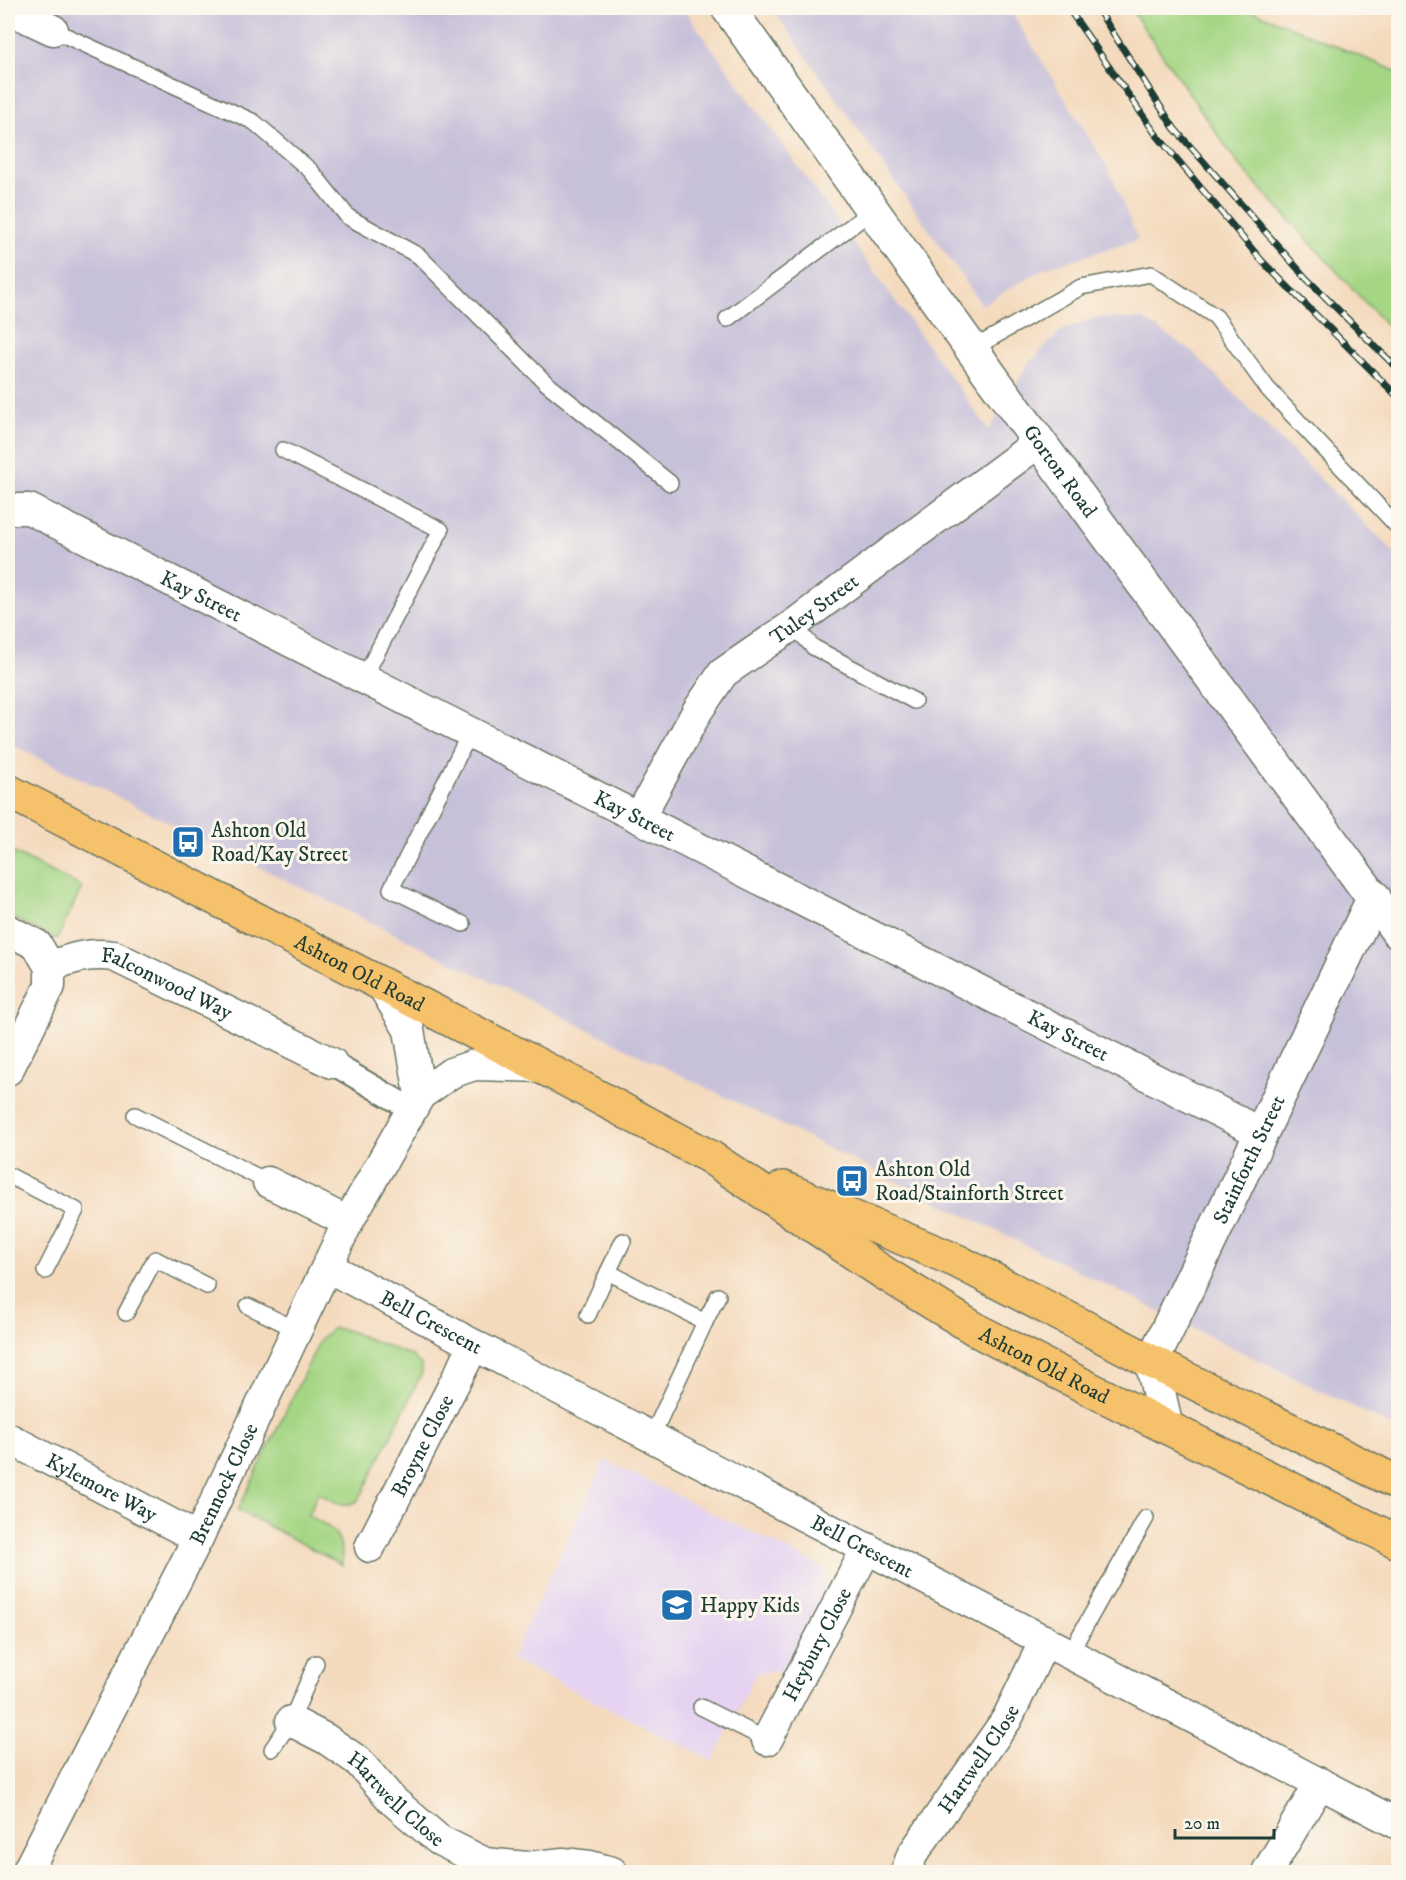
<svg xmlns="http://www.w3.org/2000/svg" width="1406" height="1880" font-family="'IM FELL DW Pica',serif">
<rect width="100%" height="100%" fill="#fbf7ec"/>
<filter id="ink" filterUnits="userSpaceOnUse"><feTurbulence type="fractalNoise" baseFrequency=".0167" numOctaves="2"/><feDisplacementMap in="SourceGraphic" scale="12" xChannelSelector="R" yChannelSelector="G"/><feConvolveMatrix kernelMatrix="1 2 1 2 8 2 1 2 1" color-interpolation-filters="sRGB"/></filter>
<filter id="wash" filterUnits="userSpaceOnUse"><feTurbulence type="fractalNoise" baseFrequency=".008" numOctaves="4" result="noise"/><feDisplacementMap in="SourceGraphic" scale="24" xChannelSelector="R" yChannelSelector="G"/><feGaussianBlur stdDeviation="1.35" result="paint"/><feColorMatrix in="noise" values="0 0 0 0 0 0 0 0 0 0 0 0 0 0 0 0 0 1.4 0 .05"/><feComposite in="paint" operator="in"/></filter>
<g filter="url(#wash)">
<rect width="100%" height="100%" fill="#f4dabd"/>
<polygon fill="#e5d3f1" points="605,1460 824,1568 826,1588 785,1670 756,1673 713,1761 511,1659"/>
<g fill="#c7c0d9">
<polygon points="8,8 683,8 989,430 1028,364 1061,331 1097,317 1144,320 1189,349 1398,556 1398,1429 8,743"/>
<polygon points="772,8 1009,8 1109,170 1138,240 1045,268 982,305"/>
</g>
<g fill="#a5d684" stroke="#628a5c" stroke-width="1.5">
<polygon points="1130,8 1246,8 1398,72 1398,338 1238,164"/>
<polygon points="8,850 82,887 57,939 8,916"/>
<path d="M333 1328 346 1330 412 1356 421 1364 422 1373 359 1500C343 1510 332 1500 318 1493L308 1515C333 1529 343 1532 342 1565L238 1510 321 1338Z"/>
</g>
</g>
<g filter="url(#ink)">
<g fill="none" stroke-linecap="round" stroke-linejoin="round">
<defs>
<g id="service">
<polyline points="53,30 254,122 311,171 348,217 419,256 545,382 670,483"/>
<polyline points="727,319 873,210"/>
<polyline points="972,349 1081,287 1151,274 1216,317 1267,388 1398,527"/>
<polyline points="283,450 441,530 363,679"/>
<polyline points="793,625 813,647 914,701"/>
<polyline points="463,924 391,889 470,733"/>
<polyline points="135,1115 268,1182"/>
<polyline points="8,1175 76,1210 45,1271"/>
<polyline points="608,1272 623,1241"/>
<polyline points="248,1306 297,1330"/>
<polyline points="126,1313 155,1259 207,1286"/>
<polyline points="588,1315 608,1272 705,1322 652,1436"/>
<polyline points="705,1322 718,1296"/>
<polyline points="1070,1653 1146,1518"/>
<polyline points="701,1707 767,1740"/>
<polyline points="272,1749 291,1721 316,1663"/>
</g>
<polyline id="pedestrian" points="332,1063 411,1109"/>
<g id="minor">
<polyline points="8,9 53,30"/>
<path id="s1" d="M8 509H29L1261 1133"/>
<path id="s2" d="M639 818 698 710 723 673 793 625 1039 442"/>
<path id="s3" d="M8 930 37 945 50 967C73 957 90 953 114 956L332 1063"/>
<polyline points="382,985 409,1030 420,1095"/>
<polyline points="8,1070 50,986 50,967"/>
<polyline points="268,1182 348,1222"/>
<path id="s4" d="M328 1267 474 1345 1398 1824"/>
<path id="s5" d="M8 1438 198 1538"/>
<path id="s6" d="M370 1547 474 1345"/>
<path id="s7" d="M291 1721 326 1739 358 1761 392 1800 439 1840 485 1863 528 1867 563 1863 590 1866 612 1872"/>
<path id="s8" d="M767 1740 867 1548"/>
<path id="s9" d="M27 1872 198 1538 348 1222 420 1095 451 1073 474 1065 542 1067"/>
<path id="s10" d="M906 1872 912 1855 1007 1719 1045 1640"/>
<polyline points="1267,1872 1320,1783"/>
</g>
<g id="tertiary">
<path id="s11" d="M728 8 996 383 1398 932"/>
<path id="s12" d="M1166 1426 1152 1362 1374 897"/>
</g>
<g id="trunk">
<path id="s13" d="M8 791 563 1078 710 1157 884 1273 980 1332 1096 1392 1398 1542"/>
<polyline points="783,1188 957,1261 1152,1362 1398,1483"/>
</g>
</defs>
<use href="#service" stroke="#6a7464" stroke-width="18"/>
<use href="#pedestrian" stroke="#6a7464" stroke-width="26"/>
<use href="#minor" stroke="#6a7464" stroke-width="33"/>
<use href="#tertiary" stroke="#6a7464" stroke-width="36"/>
<use href="#trunk" stroke="#6a7464" stroke-width="36"/>
<use href="#service" stroke="#fff" stroke-width="15"/>
<use href="#pedestrian" stroke="#fff" stroke-width="22"/>
<use href="#minor" stroke="#fff" stroke-width="30"/>
<use href="#tertiary" stroke="#fff" stroke-width="33"/>
<use href="#trunk" stroke="#f5c16b" stroke-width="33"/>
<defs>
<g id="rail">
<polyline points="1068,8 1155,133 1262,261 1398,397"/>
<polyline points="1097,8 1174,128 1306,278 1398,369"/>
</g>
</defs>
<use href="#rail" stroke="#1f3d34" stroke-width="7"/>
<use href="#rail" stroke="#fbf7ec" stroke-width="4.5" stroke-dasharray="14" stroke-linecap="butt"/>
</g>
</g>
<defs>
<symbol id="bus-square" viewBox="-11 -11 22 22"><rect x="-9" y="-9" width="18" height="18" rx="4" fill="#1f6fb2" stroke="#fbf7ec"/><path d="M-5-6H5V4H4V6H2V4H-2V6H-4V4H-5ZM-3.5-4V0h7V-4ZM-3.5 1.2v1.5H-2V1.2ZM2 1.2v1.5H3.5V1.2Z" fill="#fff"/></symbol>
<symbol id="school-square" viewBox="-11 -11 22 22"><rect x="-9" y="-9" width="18" height="18" rx="4" fill="#1f6fb2" stroke="#fbf7ec"/><path d="M0-5L7-2L0 1L-7-2ZM-4 1L0 2.5L4 1V4Q0 6-4 4Z" fill="#fff"/></symbol>
</defs>
<g fill-rule="evenodd">
<use href="#bus-square" x="169" y="823" width="38" height="38"/>
<use href="#bus-square" x="833" y="1162" width="38" height="38"/>
<use href="#school-square" x="658" y="1586" width="38" height="38"/>
</g>
<g text-anchor="middle" stroke-width="6" stroke-linejoin="round" paint-order="stroke">
<g font-size="21" fill="#1f3d34" stroke="#fbf7ec">
<text dy="7" stroke="none"><textPath href="#s11" startOffset="570">Gorton Road</textPath></text>
<text dy="7" stroke="none"><textPath href="#s1" startOffset="214">Kay Street</textPath></text>
<text dy="7" stroke="none"><textPath href="#s2" startOffset="279">Tuley Street</textPath></text>
<text dy="7" stroke="none"><textPath href="#s1" startOffset="700">Kay Street</textPath></text>
<text dy="7" stroke="none"><textPath href="#s13" startOffset="396">Ashton Old Road</textPath></text>
<text dy="7" stroke="none"><textPath href="#s3" startOffset="183">Falconwood Way</textPath></text>
<text dy="7" stroke="none"><textPath href="#s1" startOffset="1186">Kay Street</textPath></text>
<text dy="7" stroke="none"><textPath href="#s12" startOffset="290">Stainforth Street</textPath></text>
<text dy="7" stroke="none"><textPath href="#s4" startOffset="117">Bell Crescent</textPath></text>
<text dy="7" stroke="none"><textPath href="#s13" startOffset="1186">Ashton Old Road</textPath></text>
<text dy="7" stroke="none"><textPath href="#s6" startOffset="114">Broyne Close</textPath></text>
<text dy="7" stroke="none"><textPath href="#s9" startOffset="435">Brennock Close</textPath></text>
<text dy="7" stroke="none"><textPath href="#s5" startOffset="106">Kylemore Way</textPath></text>
<text dy="7" stroke="none"><textPath href="#s4" startOffset="603">Bell Crescent</textPath></text>
<text dy="7" stroke="none"><textPath href="#s8" startOffset="108">Heybury Close</textPath></text>
<text dy="7" stroke="none"><textPath href="#s10" startOffset="135">Hartwell Close</textPath></text>
<text dy="7" stroke="none"><textPath href="#s7" startOffset="132">Hartwell Close</textPath></text>
</g>
<g font-size="21" fill="#1f3d34" stroke="#fbf7ec" text-anchor="start">
<text x="211" y="837">Ashton Old<tspan x="211" dy="24">Road/Kay Street</tspan></text>
<text x="875" y="1176">Ashton Old<tspan x="875" dy="24">Road/Stainforth Street</tspan></text>
<text x="700" y="1612">Happy Kids</text>
</g>
</g>
<rect width="1406" height="1880" fill="none" stroke="#fbf7ec" stroke-width="30"/>
<path d="M1175 1829v9h99v-9" fill="none" stroke="#1f3d34" stroke-width="3"/>
<text x="1184" y="1829" font-size="18" fill="#1f3d34" stroke="#fbf7ec" stroke-width="4.5" paint-order="stroke">20 m</text>
</svg>
